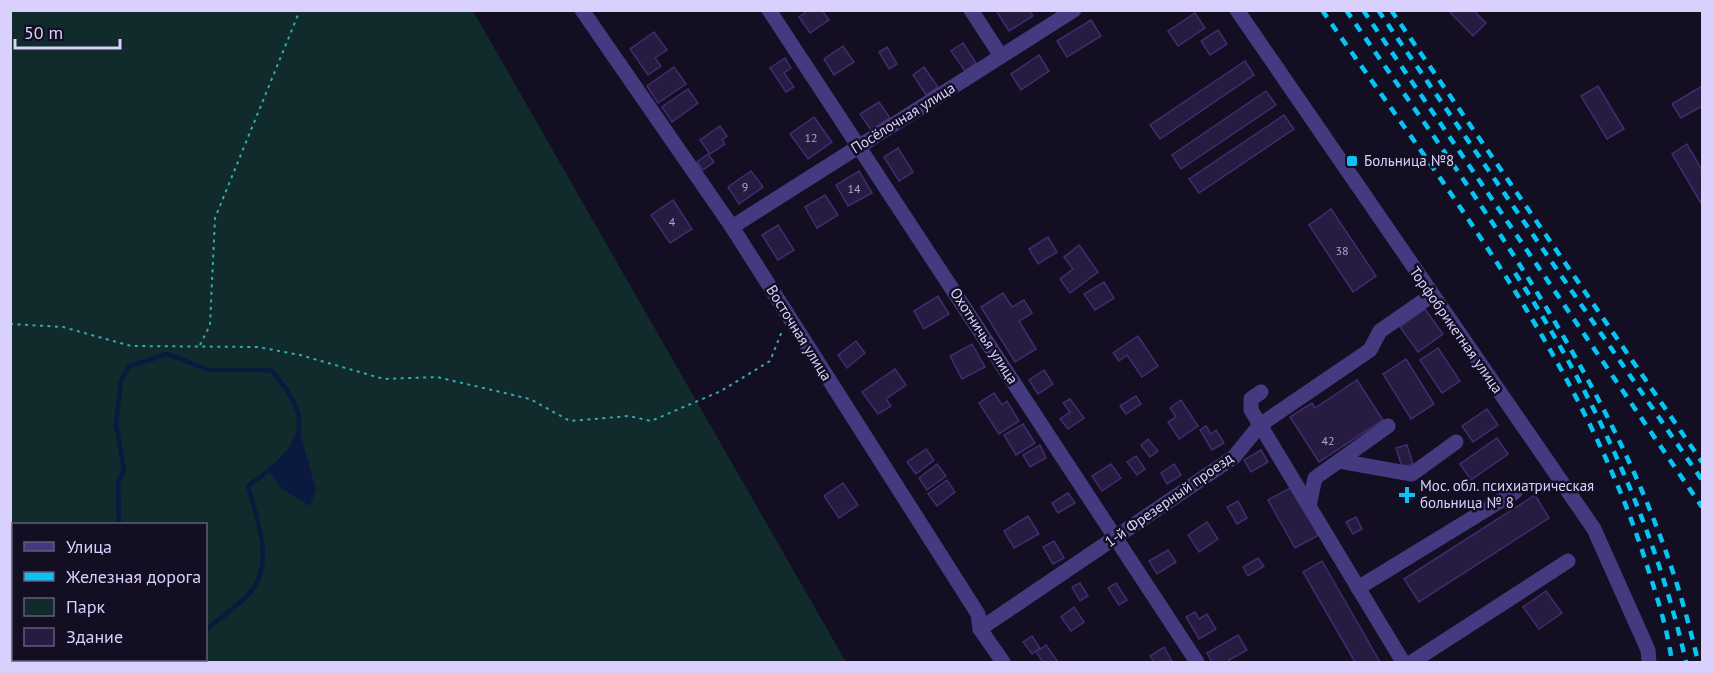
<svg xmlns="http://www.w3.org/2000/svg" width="1713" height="673" font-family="'PT Sans',sans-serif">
<rect width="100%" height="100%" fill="#130e22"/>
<path fill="#112a2c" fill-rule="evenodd" d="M10 11H473L846 662H11ZM14 524H206V660H14Z"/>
<polygon fill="#0b193e" points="300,433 316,490 310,506 282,489 269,471 290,453"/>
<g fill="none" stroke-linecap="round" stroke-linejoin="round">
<path stroke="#0b193e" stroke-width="4.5" d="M119 524 118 483 124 470 116 424 121 381 128 367 167 354 209 370H271C320 425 301 449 248 486 256 518 275 561 252 590 240 605 220 618 206 630"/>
</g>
<g fill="#271b42" stroke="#402d6e" stroke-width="1.5">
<polygon points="809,10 822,10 829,20 810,33 799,17"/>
<polygon points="1000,10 1029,10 1033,16 1009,31 997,12"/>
<polygon points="1448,10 1473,10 1486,23 1473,36"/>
<polygon points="1195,13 1205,28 1178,46 1168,31"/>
<polygon points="1091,20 1101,36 1067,57 1057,41"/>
<polygon points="1218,30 1227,44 1210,55 1201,41"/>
<polygon points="654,32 667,50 655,58 661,66 648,75 630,49"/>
<polygon points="963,43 976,63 965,71 951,51"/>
<polygon points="843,46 854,62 834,75 824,59"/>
<polygon points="887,47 897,64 889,69 879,52"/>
<polygon points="1039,55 1049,71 1021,90 1011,74"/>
<polygon points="785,58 791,68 784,73 794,87 786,92 770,68"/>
<polygon points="1245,61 1254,75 1160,139 1150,125"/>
<polygon points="674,67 686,84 658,103 647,86"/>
<polygon points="924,67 938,87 926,95 913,75"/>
<polygon points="1598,86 1624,129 1607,139 1581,96"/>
<polygon points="1702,86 1702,106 1681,118 1672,104"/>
<polygon points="688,89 698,103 672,122 662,107"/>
<polygon points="1266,91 1276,105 1181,169 1172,155"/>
<polygon points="879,102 890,118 871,130 860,114"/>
<polygon points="1284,115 1294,129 1199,193 1189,179"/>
<polygon points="814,117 832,142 808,159 790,134"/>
<polygon points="720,126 727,136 722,140 725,144 710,154 700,140"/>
<polygon points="1687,144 1702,170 1702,205 1672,154"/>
<polygon points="898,148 913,172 899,181 884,157"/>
<polygon points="708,154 714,162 703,170 697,162"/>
<polygon points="751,171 763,187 739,204 728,187"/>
<polygon points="859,171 872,193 848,206 836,185"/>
<polygon points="825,195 838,215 817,228 805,207"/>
<polygon points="673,200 692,229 670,243 651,215"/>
<polygon points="1331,209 1376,276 1353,292 1309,225"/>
<polygon points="778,225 794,250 778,260 762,235"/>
<polygon points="1048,237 1057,252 1038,264 1029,249"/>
<polygon points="1079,245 1098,272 1070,293 1060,279 1073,269 1064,257"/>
<polygon points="1104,282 1114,298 1095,310 1084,294"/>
<polygon points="1003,293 1012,307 1024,300 1032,313 1019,321 1036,349 1015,362 981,307"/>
<polygon points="938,296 949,314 924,329 914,311"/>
<polygon points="1425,309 1443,334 1418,352 1400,327"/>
<polygon points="1138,336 1158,366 1142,377 1127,355 1119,361 1113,353"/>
<polygon points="856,341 865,353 847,368 838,355"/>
<polygon points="972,344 985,367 962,379 950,356"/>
<polygon points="1438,348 1460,381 1442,393 1420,360"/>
<polygon points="1406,359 1434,404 1411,419 1383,374"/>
<polygon points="895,369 906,385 886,399 891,406 878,414 862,392"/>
<polygon points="1044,370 1053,384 1038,394 1029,380"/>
<polygon points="1357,380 1383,420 1319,462 1290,417 1312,403 1315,408"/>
<polygon points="994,393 1002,405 1007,401 1019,421 999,434 979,403"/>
<polygon points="1136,396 1141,404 1126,414 1120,406"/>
<polygon points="1070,399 1084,418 1068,429 1060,419 1070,412 1063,403"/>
<polygon points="1181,400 1198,426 1179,439 1168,422 1176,417 1170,408"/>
<polygon points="1487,409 1498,425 1473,442 1462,426"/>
<polygon points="1023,424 1035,443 1016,455 1004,435"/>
<polygon points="1206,426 1211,434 1216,430 1224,443 1212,450 1200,430"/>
<polygon points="1497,438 1508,454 1471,480 1460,464"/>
<polygon points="1148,439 1158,451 1150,457 1141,445"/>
<polygon points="1040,445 1046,458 1030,467 1023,455"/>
<polygon points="1407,445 1413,464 1402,467 1396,448"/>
<polygon points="926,449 934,460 916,474 907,462"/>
<polygon points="1261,450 1268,462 1251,472 1244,460"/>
<polygon points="1136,456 1145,469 1137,475 1127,462"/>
<polygon points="937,464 946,476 927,490 919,478"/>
<polygon points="1111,464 1121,478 1102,491 1092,476"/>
<polygon points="1174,464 1181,475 1167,484 1161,473"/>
<polygon points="947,480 955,492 937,506 928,494"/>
<polygon points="843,483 858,505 839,518 824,496"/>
<polygon points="1292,487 1319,535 1295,548 1268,500"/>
<polygon points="1068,493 1075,503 1058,513 1052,503"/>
<polygon points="1535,495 1549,518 1419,602 1404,579"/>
<polygon points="1238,501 1247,518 1237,524 1227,507"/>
<polygon points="1028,516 1039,534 1014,548 1004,531"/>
<polygon points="1356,517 1362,529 1353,534 1346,522"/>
<polygon points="1207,522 1218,539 1199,552 1188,535"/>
<polygon points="1054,541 1064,558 1053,564 1043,547"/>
<polygon points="1168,550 1176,562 1157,574 1149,561"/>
<polygon points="1258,558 1264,566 1248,576 1243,567"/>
<polygon points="1322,561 1380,662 1355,662 1303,572"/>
<polygon points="1080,583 1088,596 1080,601 1072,587"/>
<polygon points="1116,583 1127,600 1119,605 1108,588"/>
<polygon points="1546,591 1562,613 1539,629 1523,607"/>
<polygon points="1074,607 1084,622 1071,631 1061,617"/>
<polygon points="1195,612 1199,619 1207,614 1216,629 1199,639 1186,617"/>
<polygon points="1238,635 1247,650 1229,660 1230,662 1212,662 1207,653"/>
<polygon points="1032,636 1040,648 1032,654 1023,642"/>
<polygon points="1046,645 1058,662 1043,662 1036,652"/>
<polygon points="1164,647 1172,661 1154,662 1150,656"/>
</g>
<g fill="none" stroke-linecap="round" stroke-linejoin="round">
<g stroke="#31acb1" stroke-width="2" stroke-dasharray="3 4.5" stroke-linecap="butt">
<polyline points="10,324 63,327 131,346 258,347 300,355 384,379 437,377 530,399 570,421 629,416 651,421 721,391 770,361 782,331"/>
<polyline points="200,345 210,325 215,218 300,10"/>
</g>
<g stroke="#443a80" stroke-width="15">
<polyline points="582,10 732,227 978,614 980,629 1003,662"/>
<polyline points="769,10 1197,662"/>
<polyline points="971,10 1001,56"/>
<polyline points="1237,10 1594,529 1648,650 1649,662"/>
<polyline points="732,227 1074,10"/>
<polyline points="1261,392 1251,399 1251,410 1403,662"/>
<polyline points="1339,461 1412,474 1456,442"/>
<polyline points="1309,506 1315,478 1388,426"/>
<polyline points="1358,588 1515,492"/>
<polyline points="980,629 1234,457 1260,425 1370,350 1380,331 1432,295"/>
<polyline points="1412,662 1568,561"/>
</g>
<g stroke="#06c5f4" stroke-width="4.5" stroke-dasharray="9 8" stroke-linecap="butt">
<path d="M1322 10C1441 182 1576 352 1643 553 1654 588 1667 625 1672 662"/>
<path d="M1346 10C1486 214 1643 416 1698 662"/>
<polyline points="1363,10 1702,507"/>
<polyline points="1378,10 1702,480"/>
<polyline points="1391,10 1702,462"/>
<path d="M1515 273C1592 390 1655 525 1686 662"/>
</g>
</g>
<g fill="#06c5f4" stroke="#130e22" stroke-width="2">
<rect x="1346" y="155" width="12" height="12" rx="3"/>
<path d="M1404 486h6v6h6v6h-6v6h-6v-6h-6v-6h6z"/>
</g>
<g text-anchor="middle" stroke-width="5" stroke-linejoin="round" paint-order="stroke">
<g font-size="12" fill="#ada3cf">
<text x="811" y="142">12</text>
<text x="745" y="191">9</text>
<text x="854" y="193">14</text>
<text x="672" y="226">4</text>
<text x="1342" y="255">38</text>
<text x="1328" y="445">42</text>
</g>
<g font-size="15" fill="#dad0fe" stroke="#130e22">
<text transform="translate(903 118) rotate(-32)" y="5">Посёлочная улица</text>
<text transform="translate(1456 330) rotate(55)" y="5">Торфобрикетная улица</text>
<text transform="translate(799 333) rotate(58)" y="5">Восточная улица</text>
<text transform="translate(984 336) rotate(57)" y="5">Охотничья улица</text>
<text transform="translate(1169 500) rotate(-35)" y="5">1-й Фрезерный проезд</text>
</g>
<g font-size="15" fill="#dad0fe" stroke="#130e22" text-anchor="start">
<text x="1364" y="166">Больница №8</text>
<text x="1420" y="491">Мос. обл. психиатрическая<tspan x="1420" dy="17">больница № 8</tspan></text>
</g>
</g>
<rect width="1713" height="673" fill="none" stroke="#dad0fe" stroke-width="24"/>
<rect x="12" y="523" width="195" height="138" fill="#130e22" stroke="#635c7a" stroke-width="1.5"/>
<rect x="24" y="542" width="30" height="9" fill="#443a80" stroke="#635c7a" stroke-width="1.5"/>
<text x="66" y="553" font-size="18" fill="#dad0fe">Улица</text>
<rect x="24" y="572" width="30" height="9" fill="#06c5f4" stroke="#635c7a" stroke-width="1.5"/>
<text x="66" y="583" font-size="18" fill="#dad0fe">Железная дорога</text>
<rect x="24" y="598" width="30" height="18" fill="#112a2c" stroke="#635c7a" stroke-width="1.5"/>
<text x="66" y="613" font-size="18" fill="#dad0fe">Парк</text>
<rect x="24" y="628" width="30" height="18" fill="#271b42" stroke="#635c7a" stroke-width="1.5"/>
<text x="66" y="643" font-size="18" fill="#dad0fe">Здание</text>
<path d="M15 39v9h105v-9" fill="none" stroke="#dad0fe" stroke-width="3"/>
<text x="24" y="39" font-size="18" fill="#dad0fe" stroke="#130e22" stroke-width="4.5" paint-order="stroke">50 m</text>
</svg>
